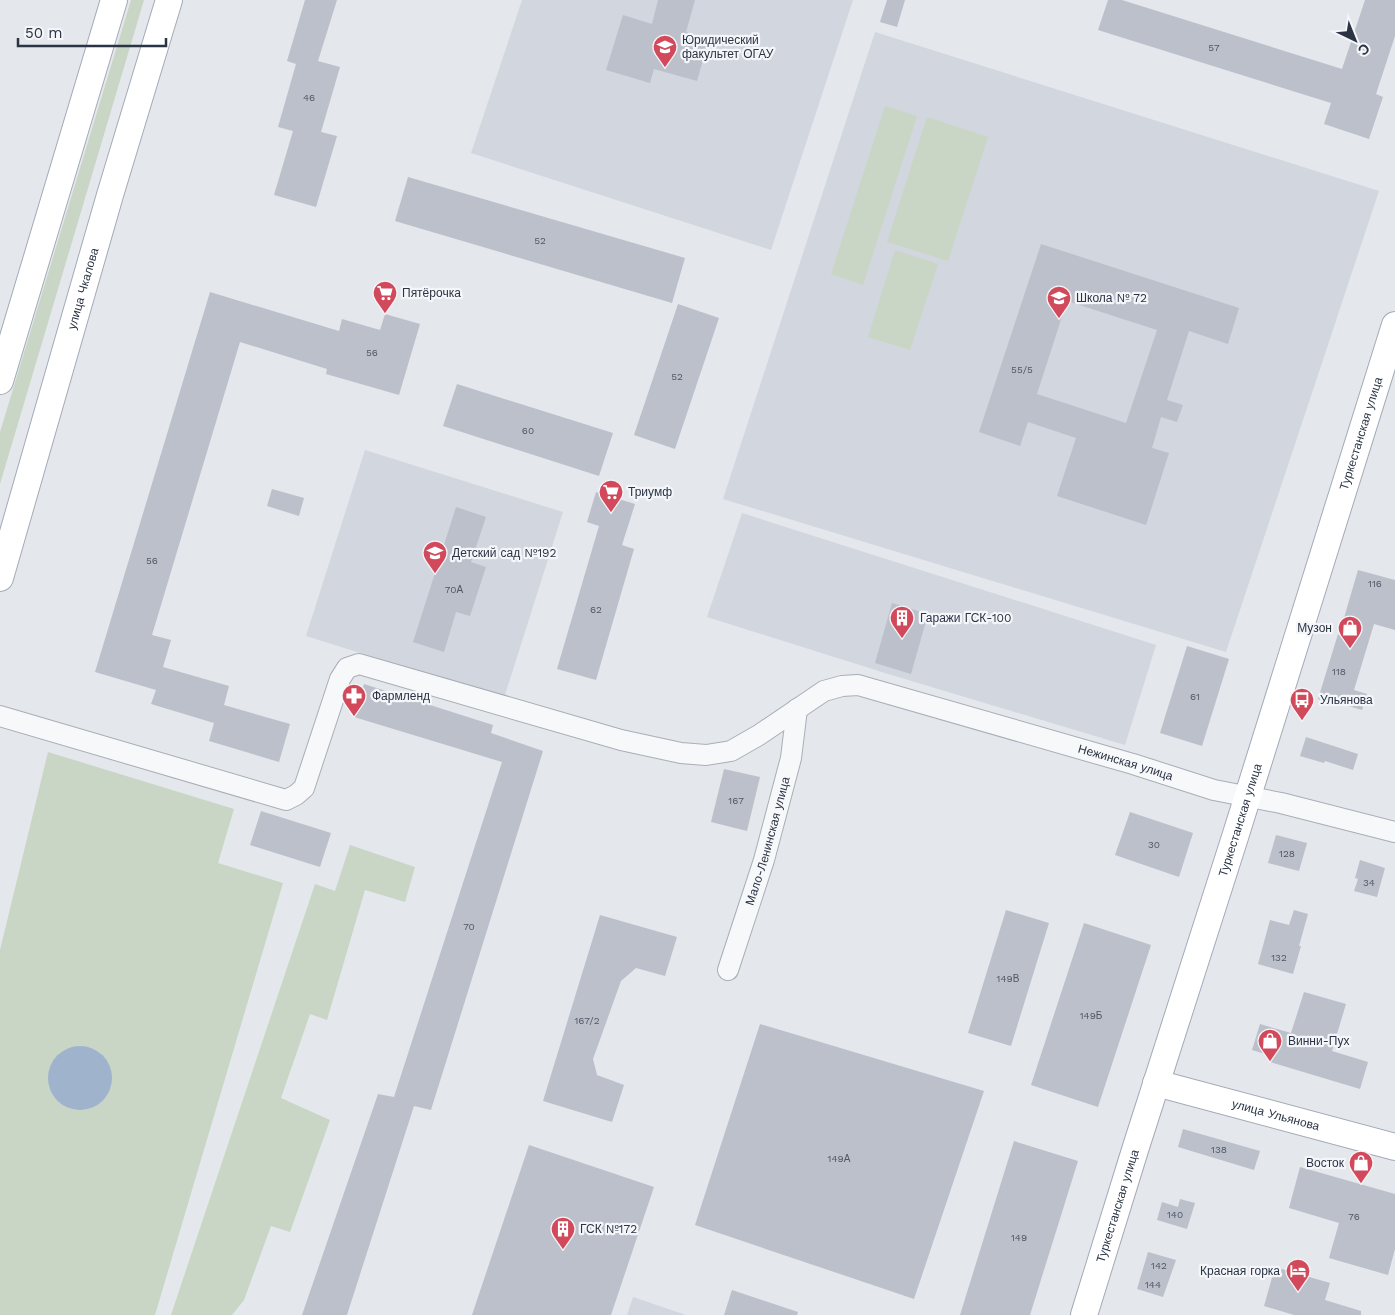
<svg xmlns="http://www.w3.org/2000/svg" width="1395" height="1315" font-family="'Work Sans',sans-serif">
<rect width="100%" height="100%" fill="#e4e7ec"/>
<g fill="#d2d6de">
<polygon points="522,0 853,0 771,250 471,153"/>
<polygon points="875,32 1379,191 1226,652 723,499"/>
<polygon points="365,450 563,512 504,698 306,636"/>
<polygon points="742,513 1156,645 1125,745 885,673 707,617"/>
<polygon points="633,1297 686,1315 627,1315"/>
</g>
<g fill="#c9d6c5">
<polygon points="131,0 144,0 0,484 0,432"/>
<polygon points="885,106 917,116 863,285 831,274"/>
<polygon points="927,117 988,137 948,261 887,242"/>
<polygon points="895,250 938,264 910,350 868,337"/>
<polygon points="48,752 234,809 218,863 283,883 155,1315 0,1315 0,950"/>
<polygon points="350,845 415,867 405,902 365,890 327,1020 310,1014 281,1098 330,1120 290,1232 271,1226 244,1300 232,1315 171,1315 315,884 335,891"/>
</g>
<circle fill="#9fb4cc" cx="80" cy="1078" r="32"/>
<g fill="#bbc0ca" fill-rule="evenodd">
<polygon points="305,0 337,0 318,61 340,67 321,132 337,136 316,207 274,195 293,131 278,127 296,64 287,61"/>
<polygon points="658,0 695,0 686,32 709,39 697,81 654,69 650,83 606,70 623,15 652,24"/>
<polygon points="887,0 905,0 897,27 880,22"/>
<polygon points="1108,0 1122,0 1342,69 1365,0 1395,0 1395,36 1376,94 1383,97 1369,139 1324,124 1331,103 1098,30"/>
<polygon points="408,177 685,258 672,303 395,221"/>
<path d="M1041 244 1239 308 1228 344 1189 331 1167 400 1183 405 1177 422 1161 417 1152 448 1169 453 1146 525 1057 496 1076 438 1028 422 1020 446 979 432ZM1067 301 1157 330 1126 423 1037 394Z"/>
<polygon points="210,292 339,331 342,319 380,330 385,314 420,324 399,395 326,374 327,369 240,342 152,635 171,640 163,667 229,686 224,705 290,724 279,762 209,741 214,723 151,704 156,690 95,672"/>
<polygon points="678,304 719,318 675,449 634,435"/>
<polygon points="457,384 613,433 599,476 443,426"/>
<polygon points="272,489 304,498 299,516 267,506"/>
<polygon points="596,492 635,504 622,545 634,549 596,680 557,669 599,526 587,522"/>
<polygon points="456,507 486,517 471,562 486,567 470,616 456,612 444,652 413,642"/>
<polygon points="1358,570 1395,580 1395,630 1374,624 1354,690 1367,694 1362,710 1338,703 1337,706 1318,699 1338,634 1339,635"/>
<polygon points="892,603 928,614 911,674 875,663"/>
<polygon points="1187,646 1229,659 1202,746 1160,733"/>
<polygon points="364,684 493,725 491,733 543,751 431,1110 414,1106 347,1315 302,1315 378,1094 394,1097 502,762 354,717"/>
<polygon points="1306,737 1358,754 1353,770 1325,761 1324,763 1300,756"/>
<polygon points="724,769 760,777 747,831 711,822"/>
<polygon points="261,811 331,833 320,867 250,845"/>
<polygon points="1130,812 1193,833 1179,877 1115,855"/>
<polygon points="1276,835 1307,843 1299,871 1268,863"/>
<polygon points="1360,860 1385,868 1377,897 1354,891 1358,879 1355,878"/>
<polygon points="1006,910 1049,923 1011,1046 968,1033"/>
<polygon points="1294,910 1308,914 1299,946 1301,946 1293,974 1258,964 1270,920 1289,925"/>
<polygon points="600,915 677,937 665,976 636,968 621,981 593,1059 597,1075 624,1085 612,1122 543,1101"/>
<polygon points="1084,923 1151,945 1098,1107 1031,1085"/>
<polygon points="1304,992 1346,1004 1332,1051 1368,1062 1360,1089 1270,1062 1272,1056 1252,1050 1260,1024 1291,1033"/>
<polygon points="760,1024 984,1091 914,1299 695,1225"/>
<polygon points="1183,1129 1260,1151 1254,1170 1178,1147"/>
<polygon points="1014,1141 1078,1161 1030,1315 960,1315"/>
<polygon points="529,1145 654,1187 611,1315 472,1315"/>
<polygon points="1300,1167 1395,1194 1395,1249 1388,1275 1329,1258 1339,1223 1289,1208"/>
<polygon points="1180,1199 1195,1203 1187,1229 1157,1220 1162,1202 1178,1207"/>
<polygon points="1148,1252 1176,1260 1163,1297 1137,1289"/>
<polygon points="1275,1267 1330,1283 1325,1300 1361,1311 1361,1315 1294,1315 1264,1306"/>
<polygon points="732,1290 798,1312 797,1315 724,1315"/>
</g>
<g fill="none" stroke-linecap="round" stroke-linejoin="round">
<defs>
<g id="minor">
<path id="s1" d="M0 716 286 800 296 795 304 788 340 679 347 668 359 664 621 740 681 753 706 755 731 751 759 735 824 691 842 686 858 685 1133 764 1214 790 1281 803 1395 832"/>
<path id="s2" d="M728 970 764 860 791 758 797 709"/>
</g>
<g id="major">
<polyline points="0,381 114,0"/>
<path id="s3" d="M0 578 110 195 169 0"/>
<path id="s4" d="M1156 1083 1395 1147"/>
<path id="s5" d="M1084 1315 1135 1150 1236 834 1395 325"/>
</g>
</defs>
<use href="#minor" stroke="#a9aeb7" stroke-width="22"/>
<use href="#major" stroke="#a3abb8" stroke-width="28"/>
<use href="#minor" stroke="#f7f8fa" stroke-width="20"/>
<use href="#major" stroke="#fff" stroke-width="26"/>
</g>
<defs>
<symbol id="university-pin" viewBox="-11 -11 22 30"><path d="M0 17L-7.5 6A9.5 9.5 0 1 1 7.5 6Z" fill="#d1495b" stroke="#f4f6f9"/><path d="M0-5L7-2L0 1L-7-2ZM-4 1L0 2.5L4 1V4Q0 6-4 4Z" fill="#fff"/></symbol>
<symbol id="supermarket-pin" viewBox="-11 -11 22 30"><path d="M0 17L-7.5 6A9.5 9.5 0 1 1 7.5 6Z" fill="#d1495b" stroke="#f4f6f9"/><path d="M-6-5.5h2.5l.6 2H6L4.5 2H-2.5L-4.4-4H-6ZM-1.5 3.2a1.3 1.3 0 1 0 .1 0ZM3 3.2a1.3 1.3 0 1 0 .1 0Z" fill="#fff"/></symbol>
<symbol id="school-pin" viewBox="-11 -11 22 30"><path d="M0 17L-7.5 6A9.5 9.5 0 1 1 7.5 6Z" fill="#d1495b" stroke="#f4f6f9"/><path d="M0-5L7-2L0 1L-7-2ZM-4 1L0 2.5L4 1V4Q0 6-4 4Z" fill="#fff"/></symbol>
<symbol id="building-pin" viewBox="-11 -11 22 30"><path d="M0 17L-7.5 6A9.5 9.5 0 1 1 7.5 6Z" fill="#d1495b" stroke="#f4f6f9"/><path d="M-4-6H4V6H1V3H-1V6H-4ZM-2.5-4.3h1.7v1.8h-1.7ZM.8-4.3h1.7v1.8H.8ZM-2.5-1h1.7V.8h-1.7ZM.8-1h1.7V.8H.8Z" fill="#fff"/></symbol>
<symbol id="shop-pin" viewBox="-11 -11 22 30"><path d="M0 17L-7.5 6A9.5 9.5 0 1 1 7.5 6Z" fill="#d1495b" stroke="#f4f6f9"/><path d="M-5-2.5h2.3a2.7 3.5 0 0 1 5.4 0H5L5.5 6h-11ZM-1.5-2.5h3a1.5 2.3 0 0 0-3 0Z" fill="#fff"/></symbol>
<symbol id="pharmacy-pin" viewBox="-11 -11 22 30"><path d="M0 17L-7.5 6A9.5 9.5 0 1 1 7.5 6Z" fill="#d1495b" stroke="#f4f6f9"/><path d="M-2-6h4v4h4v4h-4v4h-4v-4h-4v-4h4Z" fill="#fff"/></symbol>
<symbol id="bus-pin" viewBox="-11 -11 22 30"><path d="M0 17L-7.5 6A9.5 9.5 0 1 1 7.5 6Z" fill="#d1495b" stroke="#f4f6f9"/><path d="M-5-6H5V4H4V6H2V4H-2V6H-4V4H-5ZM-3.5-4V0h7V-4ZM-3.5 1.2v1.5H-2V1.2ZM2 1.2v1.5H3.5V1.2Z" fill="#fff"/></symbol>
<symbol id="hotel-pin" viewBox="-11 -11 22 30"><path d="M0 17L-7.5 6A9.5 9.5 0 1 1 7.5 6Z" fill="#d1495b" stroke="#f4f6f9"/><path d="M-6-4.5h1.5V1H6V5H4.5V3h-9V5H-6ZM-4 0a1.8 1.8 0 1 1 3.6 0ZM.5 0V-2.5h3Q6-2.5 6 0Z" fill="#fff"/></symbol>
</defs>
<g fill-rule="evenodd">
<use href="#university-pin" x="651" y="33" width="28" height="38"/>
<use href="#supermarket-pin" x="371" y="279" width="28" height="38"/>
<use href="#school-pin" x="1045" y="284" width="28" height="38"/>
<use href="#supermarket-pin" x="597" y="478" width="28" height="38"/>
<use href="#school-pin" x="421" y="539" width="28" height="38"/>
<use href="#building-pin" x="888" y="604" width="28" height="38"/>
<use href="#shop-pin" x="1336" y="614" width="28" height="38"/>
<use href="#pharmacy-pin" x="340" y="682" width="28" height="38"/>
<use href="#bus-pin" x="1288" y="686" width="28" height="38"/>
<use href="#shop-pin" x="1256" y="1027" width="28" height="38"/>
<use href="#shop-pin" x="1347" y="1149" width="28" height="38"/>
<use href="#building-pin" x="549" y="1215" width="28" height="38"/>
<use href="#hotel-pin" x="1284" y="1257" width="28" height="38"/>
</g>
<g text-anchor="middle" stroke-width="4.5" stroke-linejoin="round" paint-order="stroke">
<g font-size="10" fill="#4f5766">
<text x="1214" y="51">57</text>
<text x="309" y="101">46</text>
<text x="540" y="244">52</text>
<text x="372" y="356">56</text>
<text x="1022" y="373">55/5</text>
<text x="677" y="380">52</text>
<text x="528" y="434">60</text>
<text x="152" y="564">56</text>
<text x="1375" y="587">116</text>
<text x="454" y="593">70А</text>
<text x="596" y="613">62</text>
<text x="1339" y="675">118</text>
<text x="1195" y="700">61</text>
<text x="736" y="804">167</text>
<text x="1154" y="848">30</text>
<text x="1287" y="857">128</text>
<text x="1369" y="886">34</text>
<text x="469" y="930">70</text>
<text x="1279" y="961">132</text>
<text x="1008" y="982">149В</text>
<text x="1091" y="1019">149Б</text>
<text x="587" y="1024">167/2</text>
<text x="1219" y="1153">138</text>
<text x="839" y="1162">149А</text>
<text x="1175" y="1218">140</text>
<text x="1354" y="1220">76</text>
<text x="1019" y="1241">149</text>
<text x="1159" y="1269">142</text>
<text x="1153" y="1288">144</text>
</g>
<g font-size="12" fill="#2b3445" stroke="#f4f6f9" text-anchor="start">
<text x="682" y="44">Юридический<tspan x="682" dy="14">факультет ОГАУ</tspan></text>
<text x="402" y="297">Пятёрочка</text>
<text x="1076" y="302">Школа № 72</text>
<text x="628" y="496">Триумф</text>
<text x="452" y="557">Детский сад №192</text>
<text x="920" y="622">Гаражи ГСК-100</text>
<text x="1332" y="632" text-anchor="end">Музон</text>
<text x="372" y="700">Фармленд</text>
<text x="1320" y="704">Ульянова</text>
<text x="1288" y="1045">Винни-Пух</text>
<text x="1344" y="1167" text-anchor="end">Восток</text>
<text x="580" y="1233">ГСК №172</text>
<text x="1280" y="1275" text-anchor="end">Красная горка</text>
</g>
<g font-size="12" fill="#2b3445" stroke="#f4f6f9">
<text dy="4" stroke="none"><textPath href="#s3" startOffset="301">улица Чкалова</textPath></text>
<text dy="4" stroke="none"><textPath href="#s5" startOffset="924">Туркестанская улица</textPath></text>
<text dy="4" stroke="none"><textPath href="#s1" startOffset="1269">Нежинская улица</textPath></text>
<text dy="4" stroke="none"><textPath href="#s5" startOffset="519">Туркестанская улица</textPath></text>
<text dy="4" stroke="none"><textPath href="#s2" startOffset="135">Мало-Ленинская улица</textPath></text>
<text dy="4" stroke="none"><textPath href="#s4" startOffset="124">улица Ульянова</textPath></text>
<text dy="4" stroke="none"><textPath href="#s5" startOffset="114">Туркестанская улица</textPath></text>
</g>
</g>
<g transform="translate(1355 40) rotate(137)" stroke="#f4f6f9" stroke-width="4" paint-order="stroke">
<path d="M0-4L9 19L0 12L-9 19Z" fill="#2b3445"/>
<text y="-8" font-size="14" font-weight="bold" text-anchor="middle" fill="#2b3445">С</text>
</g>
<path d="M18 38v8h148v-8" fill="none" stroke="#2b3445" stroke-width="2.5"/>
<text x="25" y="38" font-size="15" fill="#2b3445" stroke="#f4f6f9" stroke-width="4" paint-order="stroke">50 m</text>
</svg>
